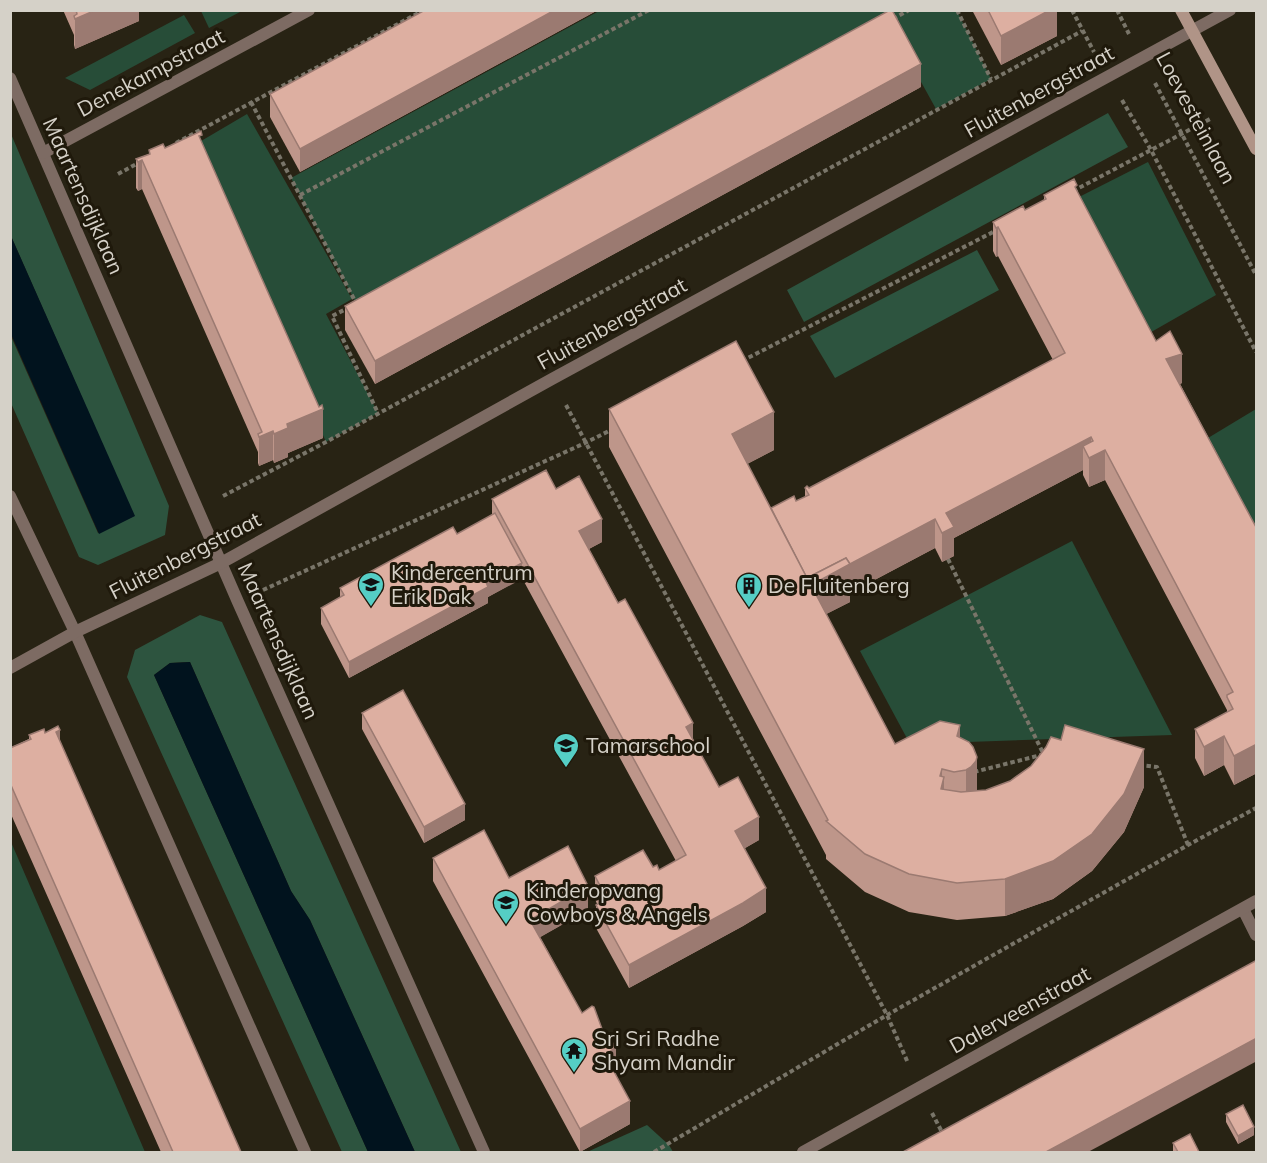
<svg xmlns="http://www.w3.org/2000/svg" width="1267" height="1163" font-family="Mulish,sans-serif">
<rect width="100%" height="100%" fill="#282314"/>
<g fill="#274d38">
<polygon points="201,11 242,11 209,28"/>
<polygon points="599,11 957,11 991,79 936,109 888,22 356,303 291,178"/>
<polygon points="184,15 195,33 90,90 65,78"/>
<polygon points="247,114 352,299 326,314 378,413 326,442 196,144"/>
<polygon points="1148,162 1216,295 1146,335 1077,198"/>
<polygon points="1256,409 1256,528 1208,438"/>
<polygon points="1072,541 1172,735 910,744 860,651"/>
<polygon points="11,842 145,1152 11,1152"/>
</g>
<g fill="#2d543f">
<polygon points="1108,113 1128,147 804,322 787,290"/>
<polygon points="11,134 169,506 165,535 98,565 79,557 11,403 10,334 98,533 134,516 11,236"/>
<polygon points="977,250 999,290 835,378 810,336"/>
<polygon points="200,615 222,622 461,1152 415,1152 310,920 291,891 190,662 170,663 154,675 368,1152 342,1152 127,677 135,650"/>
<polygon points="647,1125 669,1145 673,1152 587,1152"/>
</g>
<g fill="#01131e">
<polygon points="11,236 135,516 99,534 11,334"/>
<polygon points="190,662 291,891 310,920 415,1152 368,1152 154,675 170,663"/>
</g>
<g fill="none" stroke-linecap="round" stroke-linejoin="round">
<g stroke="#797569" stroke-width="4" stroke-dasharray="4.5 3" stroke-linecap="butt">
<polyline points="957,10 991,79"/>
<polyline points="1072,10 1094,52"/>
<polyline points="1117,10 1129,34"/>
<polyline points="893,19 909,10"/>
<polyline points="1155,83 1256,275"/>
<polyline points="1122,100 1151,150 1256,352"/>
<polyline points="251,102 356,303"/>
<polyline points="176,143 424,10"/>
<polyline points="118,174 140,162"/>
<polyline points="1073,191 1210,119"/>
<polyline points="300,195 649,10"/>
<polyline points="350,307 332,316 378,413"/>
<polyline points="742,361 997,230"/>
<polyline points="566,405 887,1015 908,1063"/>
<polyline points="223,496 326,442 1082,31"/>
<polyline points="948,559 1043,753"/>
<polyline points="263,590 585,443 611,430"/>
<polyline points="1139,765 1157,767 1188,845"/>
<polyline points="974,772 1045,754"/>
<polyline points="932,1113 944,1136"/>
<polyline points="654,1152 887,1015 1188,845 1256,808"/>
</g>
<polyline stroke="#7d6b63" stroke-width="12" points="1243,909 1256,935"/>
<g stroke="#7d6b63" stroke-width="12">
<polyline points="10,78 238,602 484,1152"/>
<polyline points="43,153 309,10"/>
<polyline points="10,496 75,632 305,1152"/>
<polyline points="10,668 75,632 221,563 552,379 1230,10"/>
<polyline points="803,1152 1256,901"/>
</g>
<polyline stroke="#b09487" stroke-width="12" points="1181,10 1256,149"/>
</g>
<g fill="#be968a">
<polygon points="63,10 139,10 139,21 75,49 74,45 74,35"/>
<polygon points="425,10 598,10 300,172 270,117 270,94"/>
<polygon points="972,10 1057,10 1057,36 1001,65"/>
<polygon points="921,87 375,384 345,330 345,306"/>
<polygon points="202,143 323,438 288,453 288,457 274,463 273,460 259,466 258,463 258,452 142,189 138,191 136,188 136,159 149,154 149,150"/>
<polygon points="1077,191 1156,341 1182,383 1180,384 1257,529 1257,773 1234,785 1224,765 1204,776 1195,758 1195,729 1227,712 1227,710 1105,480 1089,487 1083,475 1083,470 954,538 954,556 942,562 935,548 850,593 850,602 826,614 895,744 960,738 977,791 1144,787 1124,832 1092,871 1053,899 1005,916 957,920 909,912 865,892 826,859 826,855 609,447 609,409 774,450 747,464 771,508 796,501 805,497 805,488 809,488 1053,360 998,256 996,257 993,251 993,222 1025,210 1044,200 1044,195"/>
<polygon points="556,489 602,542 589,549 719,787 759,840 745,848 766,912 743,926 629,988 596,928 596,905 597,904 595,899 595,876 653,867 659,870 676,861 522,578 488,597 488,603 349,678 321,624 321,608 340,597 340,588 457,534 492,515 492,499"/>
<polygon points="362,713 465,820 424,843 362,729"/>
<polygon points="45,733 60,741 241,1152 161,1152 10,812 10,748 29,739 29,735"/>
<polygon points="433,858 509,878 588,910 540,937 582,1013 616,1070 614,1071 630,1124 580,1152 433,881"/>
<polygon points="1226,1114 1254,1135 1238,1144 1226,1122"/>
<polygon points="1173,1143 1199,1152 1173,1152"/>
</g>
<g fill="#9b7a71">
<polygon points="96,10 139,10 139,21 75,49 75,19"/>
<polygon points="555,10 598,10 300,172 300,149"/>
<polygon points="1050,10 1057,10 1057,36 1001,65 1001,36"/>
<polygon points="921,64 921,87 375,384 375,361"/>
<polygon points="142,160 142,189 138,191 138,162"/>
<polygon points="998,227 998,256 996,257 996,228"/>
<polygon points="1182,354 1182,383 1166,388 1166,359"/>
<polygon points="323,409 323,438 288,453 288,457 274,463 274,434 287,424"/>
<polygon points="774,412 774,450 732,472 732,434"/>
<polygon points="273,431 273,460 259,466 259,437"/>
<polygon points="1091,437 1091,457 1105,450 1105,480 1089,487 1089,458 1083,446 1083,470 954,538 954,556 942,562 942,533 946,513"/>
<polygon points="602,519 602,542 579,554 579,531"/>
<polygon points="935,519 935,548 850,593 850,602 811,622 807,587"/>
<polygon points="522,563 522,579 488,597 488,603 349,678 349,662 486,582"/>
<polygon points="693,723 693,746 686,727"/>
<polygon points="960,725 960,763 957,736"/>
<polygon points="60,730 60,759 56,732"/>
<polygon points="1224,736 1224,765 1204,776 1204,747"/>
<polygon points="1257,744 1257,773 1234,785 1234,756"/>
<polygon points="1144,749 1144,787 1124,832 1092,871 1053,899 1005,916 1005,879"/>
<polygon points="977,757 977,794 966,808 966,770"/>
<polygon points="942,769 942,784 944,777 944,814 941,826 940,776"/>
<polygon points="465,804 465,820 424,843 424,827"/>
<polygon points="759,817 759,840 735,854 735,831"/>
<polygon points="588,886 588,910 530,943 530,920"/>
<polygon points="766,888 766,912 743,926 629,988 629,965"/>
<polygon points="1257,1038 1257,1061 1088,1152 1046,1152"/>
<polygon points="616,1047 616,1070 605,1078 605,1055"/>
<polygon points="630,1101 630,1124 580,1152 580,1129"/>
<polygon points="1254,1127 1254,1135 1238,1144 1238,1136"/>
</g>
<g fill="#ddafa1" stroke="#9b7a71" stroke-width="1.5">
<polygon points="76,10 96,10 75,19 74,16 77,14"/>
<polygon points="425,10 555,10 300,149 270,94"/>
<polygon points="890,10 892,10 921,64 375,361 345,306"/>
<polygon points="988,10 1050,10 1001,36"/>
<polygon points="201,131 202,135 199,136 262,279 319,407 322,405 323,409 287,424 288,428 274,434 273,431 259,437 258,434 262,432 142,160 138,162 136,159 150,154 149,150 163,144 165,148"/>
<polygon points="1074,179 1077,185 1075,187 1156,341 1170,331 1182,354 1166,359 1257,529 1257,744 1234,756 1224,736 1204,747 1195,729 1233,709 1227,697 1227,695 1233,692 1105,450 1089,458 1083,446 1093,441 1091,437 946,513 954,527 942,533 935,519 850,564 846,558 807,578 771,508 794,496 796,501 809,495 805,488 807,486 809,488 1065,353 998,227 996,228 993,222 1023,206 1025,210 1046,199 1044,195"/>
<polygon points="736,341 774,412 732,434 807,578 846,558 850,564 811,585 895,744 940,721 960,725 957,736 969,742 973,747 977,757 976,761 971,767 966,770 954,772 942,769 940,776 944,777 941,789 961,792 986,790 1010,781 1031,766 1046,747 1051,737 1061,740 1065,725 1144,749 1124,794 1092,834 1053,861 1005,879 957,883 909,874 865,854 826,821 828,820 609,409"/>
<polygon points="546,470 556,489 579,476 602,519 579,531 618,603 625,599 693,723 686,727 719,787 738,777 759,817 735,831 766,888 743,903 629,965 596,905 607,899 595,876 643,850 653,867 657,865 659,870 686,855 492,499"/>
<polygon points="495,513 522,563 486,582 488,587 349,662 321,608 344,595 340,588 453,527 457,534"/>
<polygon points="403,690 465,804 424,827 362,713"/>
<polygon points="58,726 60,730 56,732 241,1152 173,1152 10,783 10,748 31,739 29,735 44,729 45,733"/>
<polygon points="484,830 509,878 568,846 588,886 530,920 582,1013 592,1006 594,1007 602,1029 616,1047 605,1055 630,1101 580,1129 433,858"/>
<polygon points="1257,960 1257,1038 1046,1152 903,1152"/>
<polygon points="1243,1105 1254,1127 1238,1136 1226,1114"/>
<polygon points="1190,1134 1199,1152 1178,1152 1173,1143"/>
</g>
<defs>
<symbol id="school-pin" viewBox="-11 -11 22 30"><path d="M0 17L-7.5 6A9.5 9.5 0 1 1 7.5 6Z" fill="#55cec5" stroke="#1f190b"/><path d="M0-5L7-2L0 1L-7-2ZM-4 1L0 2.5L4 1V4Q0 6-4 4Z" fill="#111"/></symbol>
<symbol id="building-pin" viewBox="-11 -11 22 30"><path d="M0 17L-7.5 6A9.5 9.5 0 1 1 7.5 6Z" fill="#55cec5" stroke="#1f190b"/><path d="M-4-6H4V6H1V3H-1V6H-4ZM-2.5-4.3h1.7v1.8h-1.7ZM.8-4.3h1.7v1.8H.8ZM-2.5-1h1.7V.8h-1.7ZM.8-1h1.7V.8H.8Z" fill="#111"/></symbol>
<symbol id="temple-pin" viewBox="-11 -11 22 30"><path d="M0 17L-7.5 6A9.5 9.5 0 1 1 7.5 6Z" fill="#55cec5" stroke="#1f190b"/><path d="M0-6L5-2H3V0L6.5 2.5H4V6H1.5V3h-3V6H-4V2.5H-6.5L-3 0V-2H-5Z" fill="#111"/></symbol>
</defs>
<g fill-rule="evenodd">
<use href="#school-pin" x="356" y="570" width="30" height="40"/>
<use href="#building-pin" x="734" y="571" width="30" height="40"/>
<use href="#school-pin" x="551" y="731" width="30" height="40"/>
<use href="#school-pin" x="491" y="888" width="30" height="40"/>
<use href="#temple-pin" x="559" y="1036" width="30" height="40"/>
</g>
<g text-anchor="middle" stroke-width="6" stroke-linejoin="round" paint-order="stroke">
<g font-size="21" fill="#d5d1c8" stroke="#1f190b">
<text transform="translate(151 73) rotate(-28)" y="7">Denekampstraat</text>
<text transform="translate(1039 92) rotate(-29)" y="7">Fluitenbergstraat</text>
<text transform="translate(1196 118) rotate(62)" y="7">Loevesteinlaan</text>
<text transform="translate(83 196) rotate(66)" y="7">Maartensdijklaan</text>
<text transform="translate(612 324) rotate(-29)" y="7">Fluitenbergstraat</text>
<text transform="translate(185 556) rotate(-27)" y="7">Fluitenbergstraat</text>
<text transform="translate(278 641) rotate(66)" y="7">Maartensdijklaan</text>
<text transform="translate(1020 1010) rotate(-29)" y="7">Dalerveenstraat</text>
</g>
<g font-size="21" fill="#d5d1c8" stroke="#1f190b" text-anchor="start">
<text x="391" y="580">Kindercentrum<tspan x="391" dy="24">Erik Dak</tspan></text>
<text x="768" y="593">De Fluitenberg</text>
<text x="586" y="753">Tamarschool</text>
<text x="526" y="898">Kinderopvang<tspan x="526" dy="24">Cowboys &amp; Angels</tspan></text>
<text x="594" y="1046">Sri Sri Radhe<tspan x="594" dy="24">Shyam Mandir</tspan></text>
</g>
</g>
<rect width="1267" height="1163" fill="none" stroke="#d5d1c8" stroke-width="24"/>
</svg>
